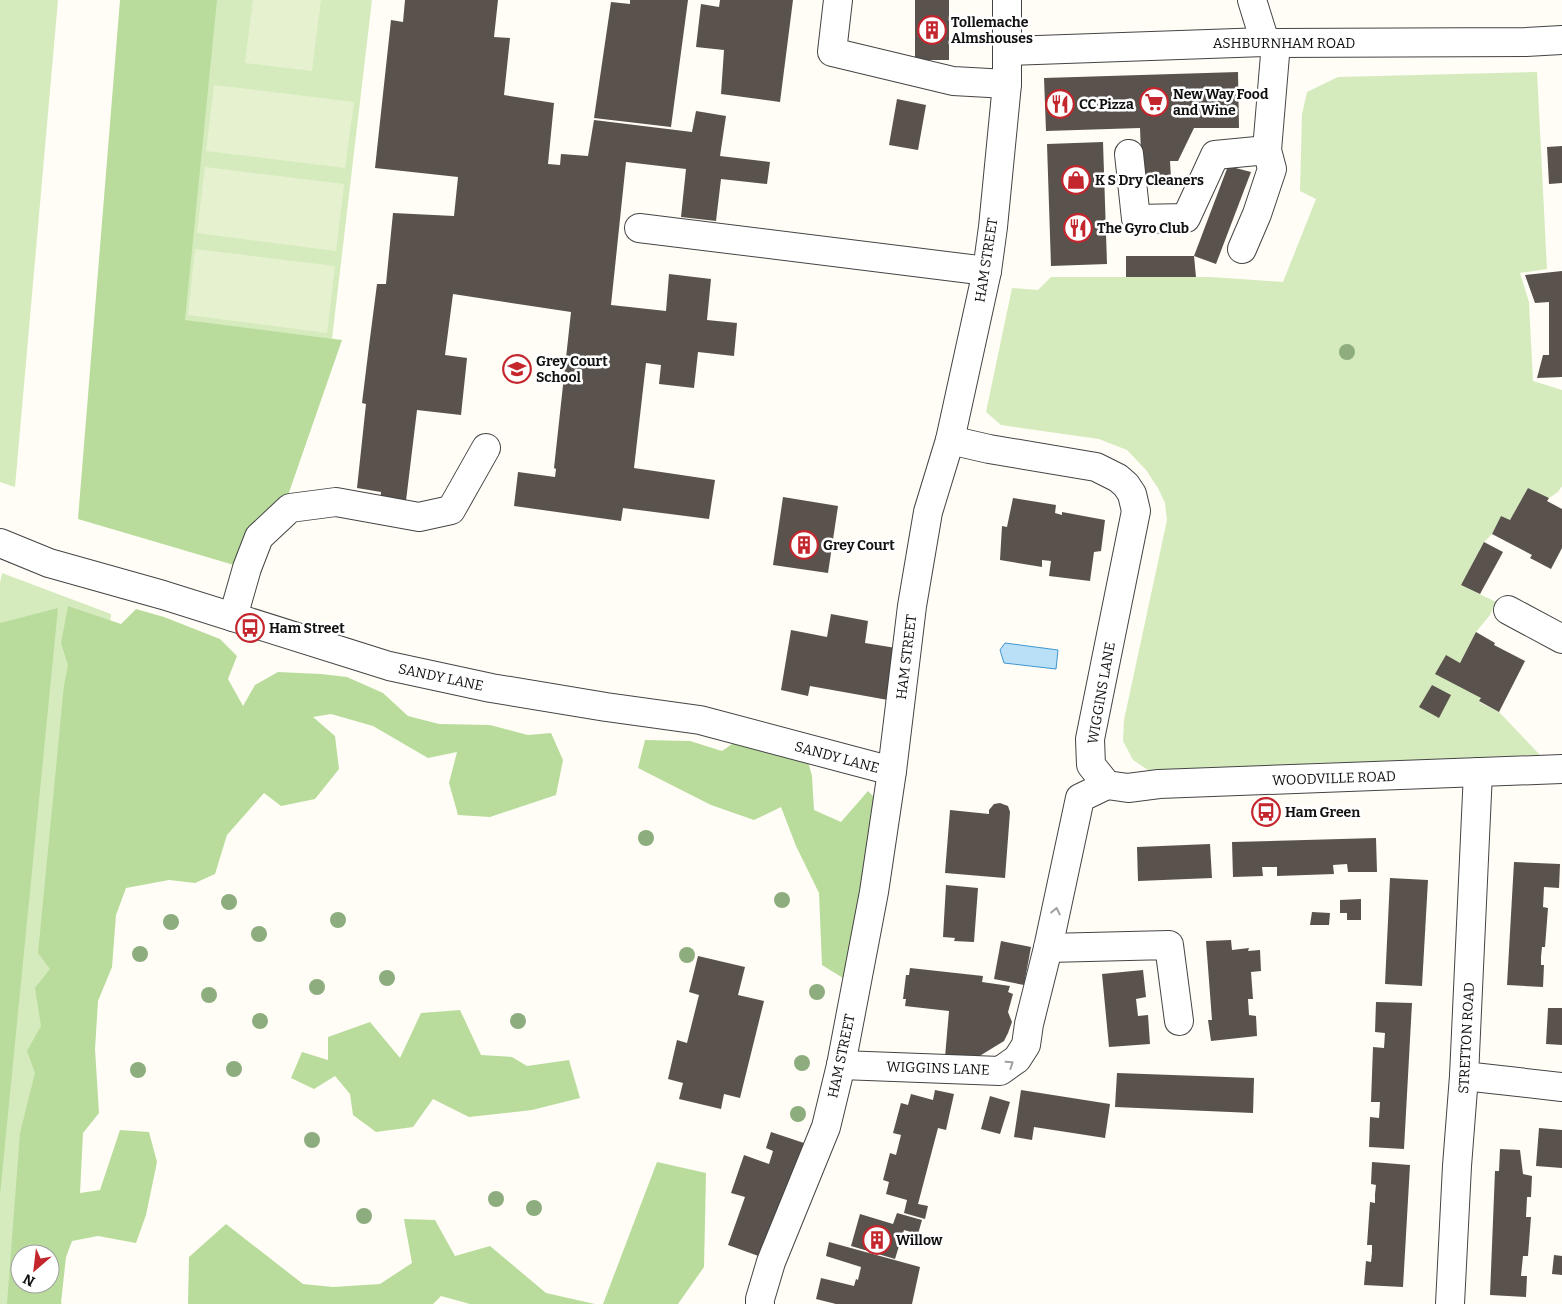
<svg xmlns="http://www.w3.org/2000/svg" width="1562" height="1304" font-family="Bitter,serif">
<rect width="100%" height="100%" fill="#fffdf5"/>
<g fill="#d5ebbd">
<polygon points="0,0 58,0 15,487 0,482"/>
<polygon points="209,0 372,0 332,339 171,319"/>
<polygon points="1537,72 1547,269 1520,273 1529,302 1533,381 1562,390 1562,486 1558,492 1549,498 1528,488 1510,520 1501,516 1492,534 1484,542 1461,585 1496,602 1490,615 1476,632 1460,663 1446,656 1436,674 1481,698 1479,702 1499,712 1540,755 1148,770 1133,760 1123,741 1124,720 1167,520 1165,503 1158,488 1146,470 1127,450 1099,439 1001,425 986,412 1012,288 1038,290 1051,277 1211,277 1283,282 1316,199 1300,191 1302,114 1307,92 1338,77"/>
<polygon points="2,573 111,614 71,987 20,1254 20,1284 40,1304 0,1304 0,583"/>
</g>
<g fill="#b9dc9c" fill-rule="evenodd">
<polygon points="120,0 217,0 185,320 342,340 261,573 78,519"/>
<path d="M68 606 121 624 136 609 164 617 220 639 237 656 228 679 243 706 255 685 278 672 321 674 347 677 383 693 408 716 439 724 490 725 528 735 551 733 563 760 556 795 490 817 458 815 449 783 457 752 428 758 373 726 331 714 313 717 335 736 339 769 315 799 281 806 264 793 227 835 215 874 195 883 169 880 126 888 116 915 112 967 98 1001 95 1049 99 1113 83 1133 80 1193 100 1190 120 1130 149 1132 157 1162 146 1215 136 1243 98 1236 72 1241 66 1257 61 1303 62 1304H7L20 1133 35 1073 27 1051 41 1026 35 988 50 969 38 953 64 685 68 665 61 643ZM20 1254H50V1284H20Z"/>
<polygon points="58,608 0,1195 0,623"/>
<polygon points="645,740 690,741 722,751 738,740 807,758 812,776 814,810 841,822 868,791 878,801 867,844 851,983 822,965 819,893 796,846 781,807 754,820 711,805 638,768"/>
<polygon points="460,1010 481,1055 512,1057 527,1066 569,1060 580,1098 532,1110 469,1117 433,1099 413,1127 376,1132 353,1115 350,1094 335,1076 314,1089 291,1078 302,1052 328,1060 328,1037 370,1022 400,1058 421,1013"/>
<polygon points="657,1162 706,1173 704,1267 678,1304 603,1304"/>
<polygon points="404,1219 435,1220 455,1256 490,1246 546,1293 595,1304 470,1304 441,1296 433,1304 188,1304 189,1257 226,1224 303,1284 333,1287 380,1284 412,1263"/>
</g>
<g fill="#e6f2cf">
<polygon points="253,0 321,0 312,71 245,63"/>
<polygon points="214,85 354,102 345,168 206,151"/>
<polygon points="205,167 344,184 336,251 197,233"/>
<polygon points="195,249 335,266 327,333 188,315"/>
</g>
<polygon fill="#b9e0f7" stroke="#3f96cf" points="1005,643 1058,650 1056,669 1004,663 1000,650"/>
<g fill="#5a524d">
<polygon points="405,0 498,0 494,37 510,38 504,95 554,103 548,164 560,165 561,154 588,156 594,120 692,132 696,111 726,116 720,156 770,162 767,184 721,179 716,221 681,217 686,169 626,162 611,305 666,311 669,274 711,279 707,320 737,323 734,356 698,352 694,388 659,384 661,365 646,363 634,468 715,480 709,519 623,508 621,521 514,506 518,472 555,477 556,469 554,468 571,312 453,294 445,355 467,358 461,415 417,410 405,509 380,506 381,492 357,488 366,404 362,403 369,346 377,284 386,284 393,213 454,216 458,177 375,168 391,20 403,22"/>
<polygon points="630,0 688,0 671,127 594,118 611,2 630,4"/>
<polygon points="720,0 793,0 780,102 721,94 724,50 696,47 701,4 719,7"/>
<rect x="915" y="0" width="34" height="60"/>
<polygon points="1238,72 1239,128 1194,128 1178,161 1170,161 1171,178 1142,179 1140,128 1046,131 1044,78"/>
<polygon points="897,99 926,105 918,150 889,145"/>
<polygon points="1103,142 1107,264 1051,266 1047,144"/>
<polygon points="1562,146 1562,183 1549,184 1547,147"/>
<polygon points="1228,166 1251,172 1216,264 1194,256"/>
<polygon points="1126,256 1194,256 1196,277 1126,277"/>
<polygon points="1562,271 1562,377 1537,378 1543,355 1549,355 1549,302 1535,303 1525,275"/>
<polygon points="1528,488 1549,498 1547,501 1562,509 1562,548 1551,569 1530,558 1532,555 1492,534 1501,516 1510,520"/>
<polygon points="783,497 838,506 828,573 773,565"/>
<polygon points="1013,498 1056,505 1055,513 1062,515 1062,512 1105,520 1101,551 1094,552 1090,581 1049,576 1051,561 1042,560 1042,567 1000,560 1002,526 1007,527"/>
<polygon points="1484,542 1503,552 1480,594 1461,585"/>
<polygon points="831,614 868,621 865,643 896,648 888,700 810,686 808,696 781,690 791,630 827,637"/>
<polygon points="1476,632 1495,643 1494,645 1525,661 1499,712 1479,701 1481,698 1435,674 1446,655 1460,663"/>
<polygon points="1432,685 1451,695 1439,718 1419,707"/>
<polygon points="1000,803 1008,806 1010,812 1005,878 945,873 950,810 989,814 989,810 994,804"/>
<polygon points="1376,838 1377,872 1348,872 1347,864 1333,865 1334,874 1277,876 1277,867 1262,867 1263,876 1233,877 1232,842"/>
<polygon points="1210,844 1212,878 1138,881 1137,847"/>
<polygon points="1514,862 1560,864 1559,888 1544,887 1543,907 1548,908 1545,947 1542,947 1541,957 1541,965 1544,965 1543,987 1507,985"/>
<polygon points="1390,878 1428,880 1422,986 1385,984"/>
<polygon points="946,885 978,888 974,942 954,941 955,938 943,937"/>
<polygon points="1361,899 1361,920 1347,920 1347,913 1340,913 1340,900"/>
<polygon points="1312,912 1330,913 1329,925 1310,925"/>
<polygon points="1231,940 1232,950 1249,948 1248,951 1260,950 1261,971 1251,972 1253,999 1248,999 1249,1015 1256,1016 1257,1036 1211,1041 1208,1020 1212,1020 1206,941"/>
<polygon points="1001,941 1031,947 1024,985 994,979"/>
<polygon points="698,956 745,967 738,995 764,1001 740,1098 724,1094 721,1109 679,1099 683,1083 668,1079 677,1040 687,1043 699,995 689,992"/>
<polygon points="910,968 983,976 982,982 1010,986 1008,992 1013,994 1008,1012 1012,1022 1008,1033 1004,1041 973,1060 945,1057 949,1011 905,1006 906,999 903,999 906,975 909,975"/>
<polygon points="1143,970 1146,997 1136,999 1138,1016 1148,1015 1150,1044 1109,1047 1102,974"/>
<polygon points="1376,1002 1412,1003 1404,1149 1369,1147 1370,1117 1379,1118 1380,1102 1371,1102 1373,1047 1384,1048 1385,1033 1375,1032"/>
<polygon points="1548,1008 1562,1008 1562,1045 1546,1044"/>
<polygon points="1117,1073 1254,1078 1253,1113 1115,1107"/>
<polygon points="935,1090 954,1094 946,1130 938,1128 918,1204 928,1206 925,1219 904,1213 907,1200 886,1194 889,1182 883,1180 890,1153 896,1155 901,1135 893,1133 901,1103 908,1105 911,1094 933,1100"/>
<polygon points="1021,1090 1110,1104 1105,1138 1034,1127 1032,1140 1014,1137"/>
<polygon points="990,1096 1010,1102 1000,1134 981,1129"/>
<polygon points="1539,1128 1562,1130 1562,1168 1536,1166"/>
<polygon points="771,1132 804,1143 764,1258 728,1245 745,1197 731,1193 744,1155 769,1164 773,1151 766,1148"/>
<polygon points="1500,1149 1520,1150 1523,1174 1532,1176 1531,1197 1527,1197 1526,1217 1531,1217 1528,1256 1523,1256 1521,1276 1527,1276 1526,1297 1490,1295 1495,1171 1499,1171"/>
<polygon points="1372,1162 1410,1165 1403,1287 1364,1285 1366,1261 1371,1262 1372,1253 1372,1245 1367,1245 1370,1202 1375,1203 1375,1194 1376,1185 1371,1184"/>
<polygon points="897,1213 922,1220 918,1234 904,1230 895,1259 851,1246 860,1214 893,1224"/>
<polygon points="829,1242 920,1267 912,1304 836,1304 816,1299 821,1278 854,1286 856,1279 858,1280 861,1267 826,1256"/>
<polygon points="1554,1255 1562,1256 1562,1275 1552,1274"/>
</g>
<g fill="none" stroke-linecap="round" stroke-linejoin="round">
<defs>
<g id="minor">
<polyline points="838,0 832,52 953,81 1007,84"/>
<polyline points="1252,0 1265,42"/>
<polyline points="1007,51 1265,42 1276,43 1526,42 1562,40"/>
<polyline points="1129,154 1136,219 1186,218 1215,155 1267,150"/>
<polyline points="639,228 987,271"/>
<polyline points="1242,249 1257,214 1272,169 1267,150 1276,43"/>
<polyline points="950,440 989,449 1096,467 1118,478 1126,485 1132,494 1136,511 1090,739 1091,765 1107,785"/>
<polyline points="0,543 49,563 163,595 389,666 491,688 606,707 700,720 892,771"/>
<polyline points="1508,610 1562,639"/>
<polyline points="233,617 247,568 259,537 290,508 336,502 419,517 451,510 486,448"/>
<polyline points="1107,785 1128,788 1159,784 1562,769"/>
<polyline points="1048,948 1169,945 1179,1021"/>
<polyline points="841,1065 1000,1071 1017,1059 1026,1045 1029,1024 1048,948 1080,798 1107,785"/>
<polyline points="1464,1076 1562,1087"/>
<polyline points="760,1304 760,1299 771,1262 826,1127 841,1065 874,892 892,771 912,606 928,512 950,440 987,271 993,227 1007,84 1007,0"/>
<polyline points="1450,1304 1457,1166 1464,1076 1478,772"/>
</g>
</defs>
<use href="#minor" stroke="#444" stroke-width="30"/>
<use href="#minor" stroke="#fff" stroke-width="28"/>
</g>
<g fill="#8dad7f">
<circle cx="1347" cy="352" r="8"/>
<circle cx="646" cy="838" r="8"/>
<circle cx="782" cy="900" r="8"/>
<circle cx="229" cy="902" r="8"/>
<circle cx="338" cy="920" r="8"/>
<circle cx="171" cy="922" r="8"/>
<circle cx="259" cy="934" r="8"/>
<circle cx="140" cy="954" r="8"/>
<circle cx="687" cy="955" r="8"/>
<circle cx="387" cy="978" r="8"/>
<circle cx="317" cy="987" r="8"/>
<circle cx="817" cy="992" r="8"/>
<circle cx="209" cy="995" r="8"/>
<circle cx="260" cy="1021" r="8"/>
<circle cx="518" cy="1021" r="8"/>
<circle cx="802" cy="1063" r="8"/>
<circle cx="234" cy="1069" r="8"/>
<circle cx="138" cy="1070" r="8"/>
<circle cx="798" cy="1114" r="8"/>
<circle cx="312" cy="1140" r="8"/>
<circle cx="496" cy="1199" r="8"/>
<circle cx="534" cy="1208" r="8"/>
<circle cx="364" cy="1216" r="8"/>
</g>
<defs><path id="oneway-chevron" d="M-2-3.5L2.5 0L-2 3.5" fill="none" stroke-width="1.6" stroke-linecap="round" stroke-linejoin="round" transform="scale(1.25)"/></defs>
<g stroke="#a0a0a0">
<use href="#oneway-chevron" transform="translate(1056 911) rotate(-78)"/>
<use href="#oneway-chevron" transform="translate(1010 1064) rotate(-34)"/>
</g>
<defs>
<symbol id="building-ring" viewBox="-11 -11 22 22"><circle r="9.5" fill="#fff" stroke="#c4262e" stroke-width="1.5"/><path d="M-4-6H4V6H1V3H-1V6H-4ZM-2.5-4.3h1.7v1.8h-1.7ZM.8-4.3h1.7v1.8H.8ZM-2.5-1h1.7V.8h-1.7ZM.8-1h1.7V.8H.8Z" fill="#c4262e"/></symbol>
<symbol id="supermarket-ring" viewBox="-11 -11 22 22"><circle r="9.5" fill="#fff" stroke="#c4262e" stroke-width="1.5"/><path d="M-6-5.5h2.5l.6 2H6L4.5 2H-2.5L-4.4-4H-6ZM-1.5 3.2a1.3 1.3 0 1 0 .1 0ZM3 3.2a1.3 1.3 0 1 0 .1 0Z" fill="#c4262e"/></symbol>
<symbol id="restaurant-ring" viewBox="-11 -11 22 22"><circle r="9.5" fill="#fff" stroke="#c4262e" stroke-width="1.5"/><path d="M-5-6h1v4h1v-4h1v4h1v-4h1v5L-1.5 .5V6h-2V.5L-5-1ZM5-6V6H3V1.5H1.5Q1.5-4 5-6Z" fill="#c4262e"/></symbol>
<symbol id="shop-ring" viewBox="-11 -11 22 22"><circle r="9.5" fill="#fff" stroke="#c4262e" stroke-width="1.5"/><path d="M-5-2.5h2.3a2.7 3.5 0 0 1 5.4 0H5L5.5 6h-11ZM-1.5-2.5h3a1.5 2.3 0 0 0-3 0Z" fill="#c4262e"/></symbol>
<symbol id="school-ring" viewBox="-11 -11 22 22"><circle r="9.5" fill="#fff" stroke="#c4262e" stroke-width="1.5"/><path d="M0-5L7-2L0 1L-7-2ZM-4 1L0 2.5L4 1V4Q0 6-4 4Z" fill="#c4262e"/></symbol>
<symbol id="bus-ring" viewBox="-11 -11 22 22"><circle r="9.5" fill="#fff" stroke="#c4262e" stroke-width="1.5"/><path d="M-5-6H5V4H4V6H2V4H-2V6H-4V4H-5ZM-3.5-4V0h7V-4ZM-3.5 1.2v1.5H-2V1.2ZM2 1.2v1.5H3.5V1.2Z" fill="#c4262e"/></symbol>
</defs>
<g fill-rule="evenodd">
<use href="#building-ring" x="916" y="14" width="32" height="32"/>
<use href="#supermarket-ring" x="1138" y="86" width="32" height="32"/>
<use href="#restaurant-ring" x="1044" y="88" width="32" height="32"/>
<use href="#shop-ring" x="1060" y="164" width="32" height="32"/>
<use href="#restaurant-ring" x="1062" y="212" width="32" height="32"/>
<use href="#school-ring" x="501" y="353" width="32" height="32"/>
<use href="#building-ring" x="788" y="529" width="32" height="32"/>
<use href="#bus-ring" x="234" y="612" width="32" height="32"/>
<use href="#bus-ring" x="1250" y="796" width="32" height="32"/>
<use href="#building-ring" x="861" y="1224" width="32" height="32"/>
</g>
<g text-anchor="middle" stroke-width="5" stroke-linejoin="round" paint-order="stroke">
<g font-size="14" font-weight="bold" fill="#111" stroke="#fff" text-anchor="start">
<text x="951" y="27">Tollemache<tspan x="951" dy="16">Almshouses</tspan></text>
<text x="1173" y="99">New Way Food<tspan x="1173" dy="16">and Wine</tspan></text>
<text x="1079" y="109">CC Pizza</text>
<text x="1095" y="185">K S Dry Cleaners</text>
<text x="1097" y="233">The Gyro Club</text>
<text x="536" y="366">Grey Court<tspan x="536" dy="16">School</tspan></text>
<text x="823" y="550">Grey Court</text>
<text x="269" y="633">Ham Street</text>
<text x="1285" y="817">Ham Green</text>
<text x="896" y="1245">Willow</text>
</g>
<g font-size="14" fill="#111" stroke="#fff">
<text x="1284" y="48">ASHBURNHAM ROAD</text>
<text transform="translate(986 260) rotate(-81)" y="5">HAM STREET</text>
<text transform="translate(906 657) rotate(-83)" y="5">HAM STREET</text>
<text transform="translate(441 677) rotate(12)" y="5">SANDY LANE</text>
<text transform="translate(1101 693) rotate(-80)" y="5">WIGGINS LANE</text>
<text transform="translate(837 757) rotate(15)" y="5">SANDY LANE</text>
<text transform="translate(1334 778) rotate(-2)" y="5">WOODVILLE ROAD</text>
<text transform="translate(1466 1038) rotate(-87)" y="5">STRETTON ROAD</text>
<text transform="translate(841 1056) rotate(-78)" y="5">HAM STREET</text>
<text transform="translate(938 1068) rotate(2)" y="5">WIGGINS LANE</text>
</g>
</g>
<g transform="translate(35 1269) rotate(208)"><circle r="24" fill="#ffffff" stroke="#a0a0a0"/>
<path d="M0-4L9 19L0 12L-9 19Z" fill="#c4262e"/>
<text y="-8" font-size="14" font-weight="bold" text-anchor="middle" fill="#111111">N</text>
</g>
</svg>
